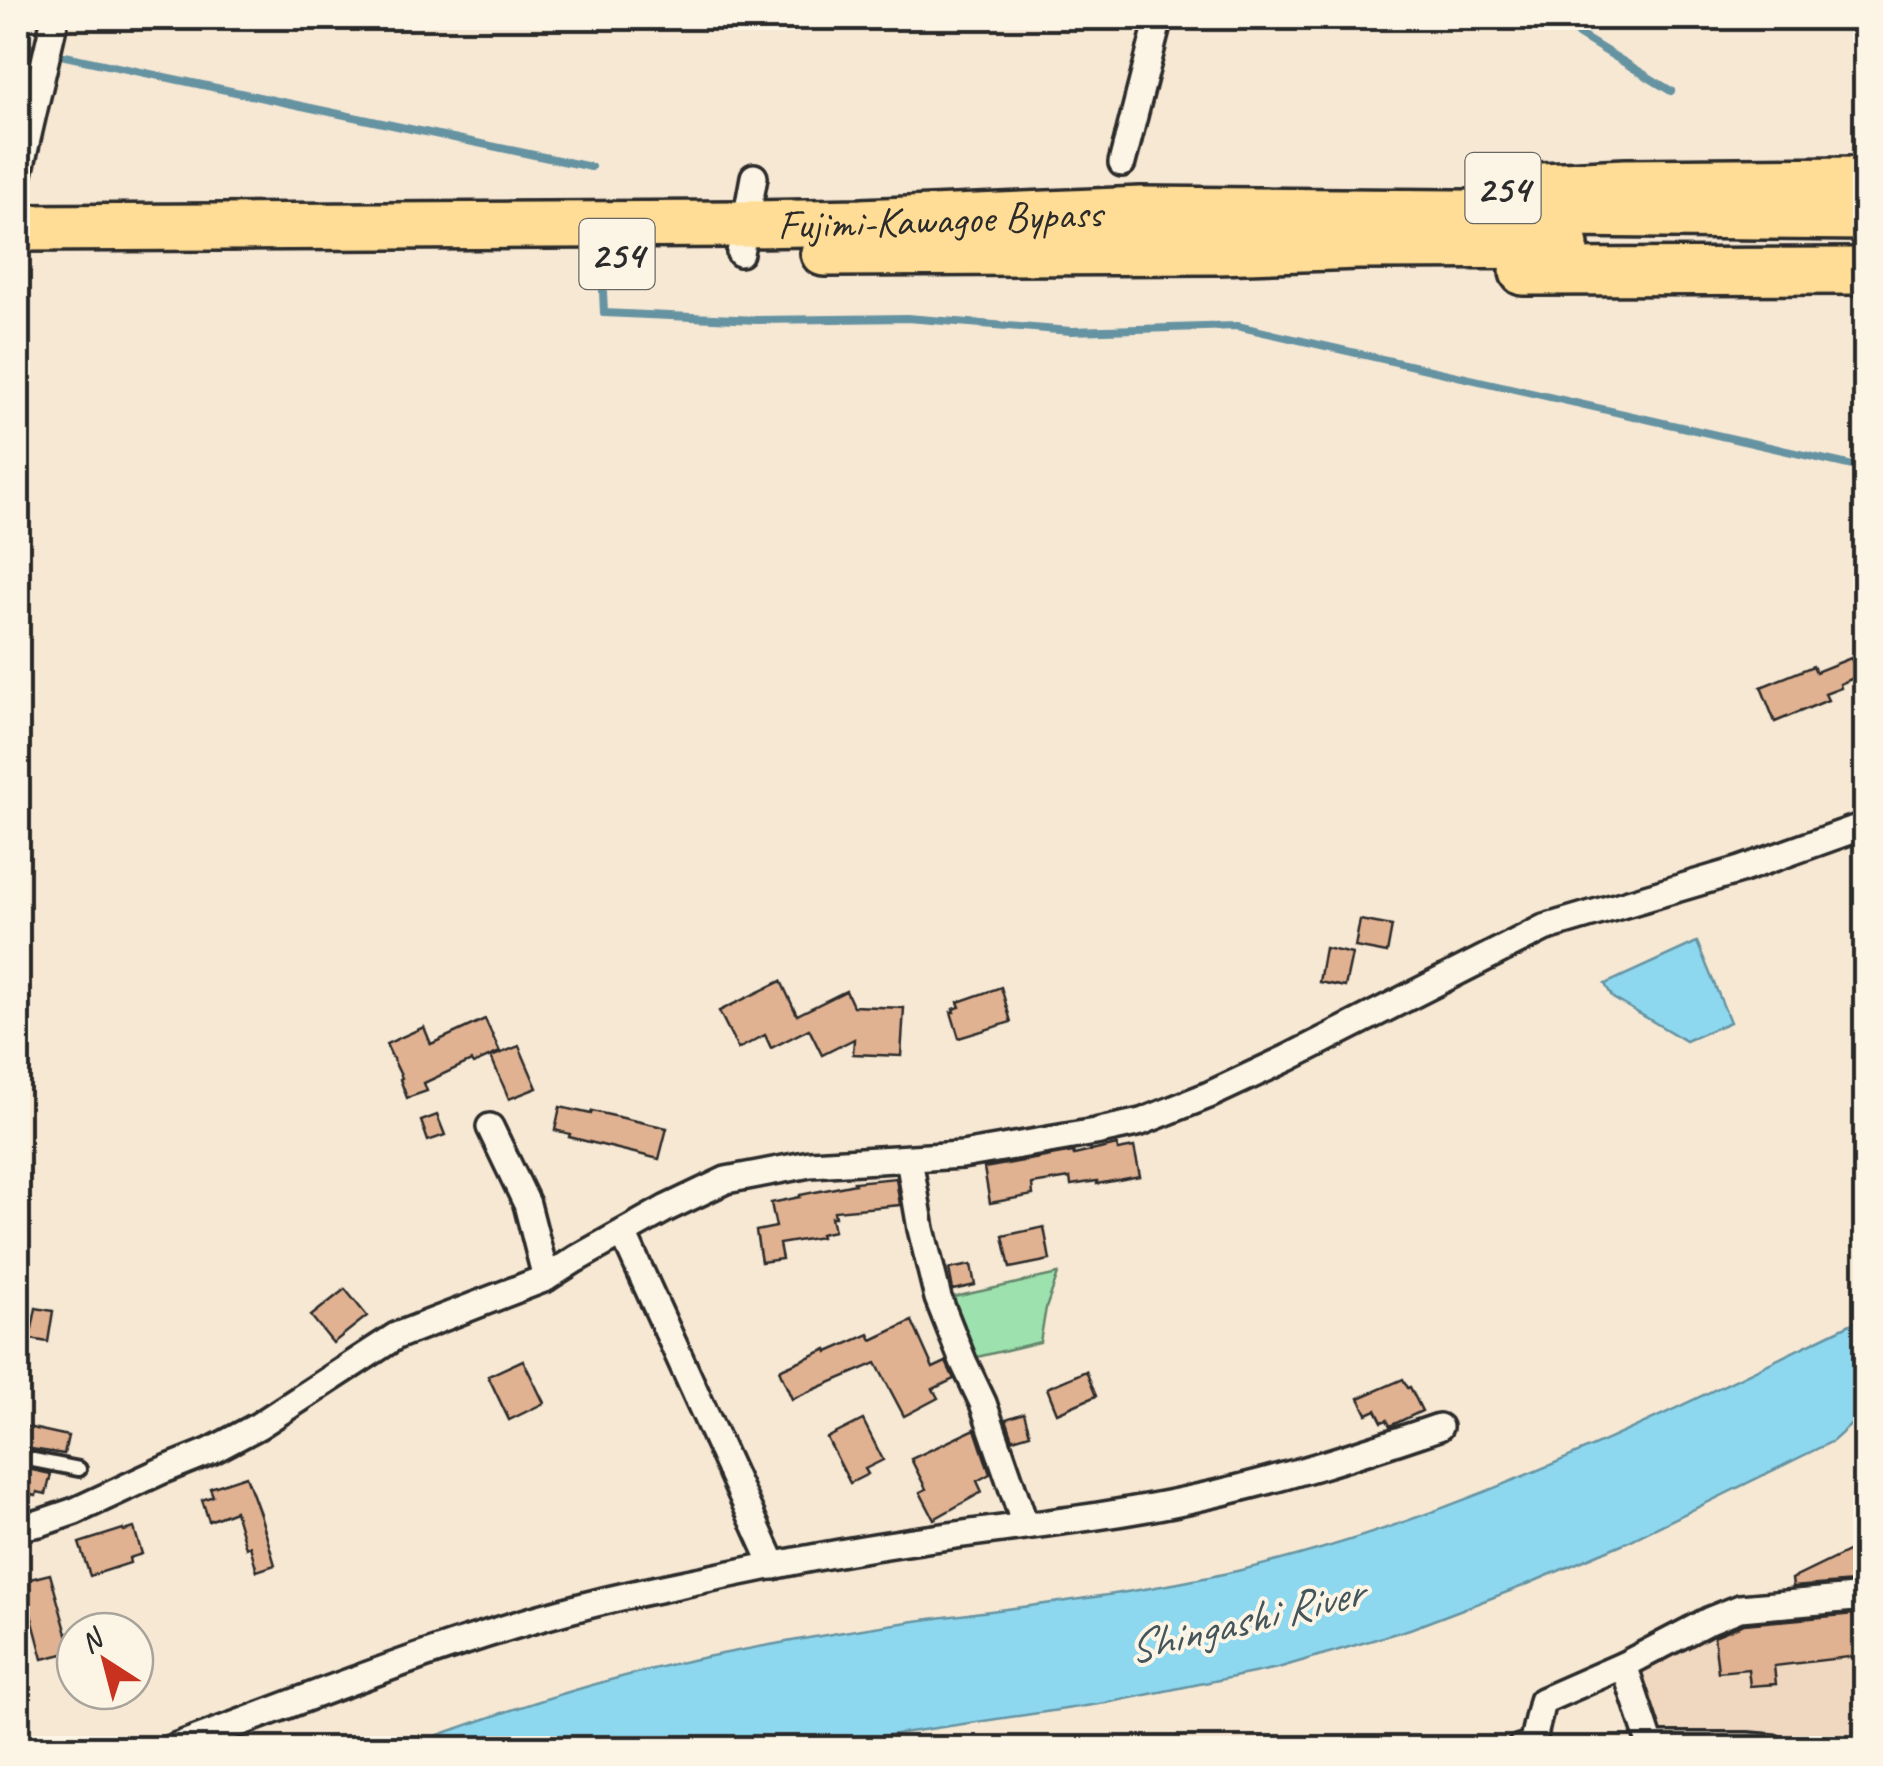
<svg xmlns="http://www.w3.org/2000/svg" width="1883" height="1766" font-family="Caveat,sans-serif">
<rect width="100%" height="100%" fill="#f7e8d4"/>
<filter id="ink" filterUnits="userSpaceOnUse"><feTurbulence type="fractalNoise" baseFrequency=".01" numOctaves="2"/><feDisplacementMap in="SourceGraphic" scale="20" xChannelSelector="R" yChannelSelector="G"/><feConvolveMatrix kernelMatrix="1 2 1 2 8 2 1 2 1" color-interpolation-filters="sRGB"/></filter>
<g filter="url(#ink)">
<polygon fill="#f0d8c0" points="1865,1603 1865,1748 1749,1736 1657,1742 1634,1668 1726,1619"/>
<polygon fill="#9de2ae" stroke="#64866c" stroke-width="2.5" points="1058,1274 1046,1308 1040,1342 973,1358 950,1298"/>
<g fill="#8ed8ef" stroke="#6693a1" stroke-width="2.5">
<polygon points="1697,942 1730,1022 1686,1041 1613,998 1605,984"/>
<path d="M1865 1317V1412L1833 1441 1629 1541 1523 1586 1410 1629 1278 1668 1106 1703 801 1748H402C507 1710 617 1673 727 1653 785 1642 844 1631 902 1623 1014 1607 1127 1596 1237 1571 1458 1520 1662 1415 1865 1317Z"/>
</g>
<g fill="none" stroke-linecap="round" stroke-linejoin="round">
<g stroke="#6693a1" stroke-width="8">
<polyline points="1552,18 1671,91"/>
<polyline points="18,44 29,46"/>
<polyline points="65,56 591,167"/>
<polyline points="603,291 604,313 757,320 907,318 1071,331 1237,326 1866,469"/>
</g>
</g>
<g fill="#e1b292" stroke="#2b2b2b" stroke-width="2.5">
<polygon points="1851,658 1858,676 1840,684 1841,688 1825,694 1828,700 1775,722 1761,687 1813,666 1816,672"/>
<polygon points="1360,920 1392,926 1387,953 1355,947"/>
<polygon points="1325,948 1352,954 1345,987 1319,982"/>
<polygon points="781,981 797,1015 846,991 853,1006 904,1008 901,1056 853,1054 854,1039 822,1055 809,1029 771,1048 765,1035 738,1049 719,1011"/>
<polygon points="1001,987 1011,1022 959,1038 951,1012 954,1012 953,1009 960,1007 958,1002"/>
<polygon points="485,1019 500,1052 473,1064 471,1061 424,1083 427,1091 407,1098 400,1079 402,1078 386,1044 424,1027 431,1044"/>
<polygon points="519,1046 537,1088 509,1099 491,1057"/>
<polygon points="560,1107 591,1114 592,1111 667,1128 659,1159 569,1137 570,1134 555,1130"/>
<polygon points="437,1115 445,1135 428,1141 421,1121"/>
<polygon points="1117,1145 1118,1150 1134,1147 1140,1176 1097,1184 1097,1181 1071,1185 1070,1178 1032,1184 1033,1195 990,1203 984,1168 1073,1152 1074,1155"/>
<polygon points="896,1178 900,1205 834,1211 835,1217 831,1217 834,1231 820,1234 821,1237 779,1244 782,1259 761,1262 756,1231 776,1227 771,1203 800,1197 800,1195 855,1184 854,1182"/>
<polygon points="1044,1227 1050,1260 1010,1268 1003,1236"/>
<polygon points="971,1265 975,1285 953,1290 949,1269"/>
<polygon points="345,1289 367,1316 333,1343 311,1316"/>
<polygon points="36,1308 53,1311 48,1342 30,1339"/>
<polygon points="912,1321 933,1368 946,1362 954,1379 933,1389 938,1398 904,1416 876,1363 792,1399 779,1370 827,1349 828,1352 869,1334 872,1340"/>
<polygon points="523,1360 544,1403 509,1420 488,1376"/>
<polygon points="1086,1371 1096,1396 1057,1413 1047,1388"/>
<polygon points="1403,1379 1408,1388 1410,1387 1422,1411 1390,1426 1387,1420 1382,1422 1376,1410 1367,1414 1359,1398"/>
<polygon points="1024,1413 1030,1434 1013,1439 1006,1419"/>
<polygon points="863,1420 883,1460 865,1469 868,1474 850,1483 827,1438"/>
<polygon points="18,1425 68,1436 64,1454 18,1447"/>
<polygon points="975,1429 990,1474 977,1481 982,1492 934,1519 920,1492 926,1489 911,1459"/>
<polygon points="18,1467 51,1474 46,1494 37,1492 36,1496 18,1492"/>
<polygon points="246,1476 260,1514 275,1565 257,1571 250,1546 246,1548 235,1511 209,1521 202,1500 213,1496 210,1488"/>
<polygon points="134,1528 142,1554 129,1558 130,1563 90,1576 79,1543 123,1529 124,1531"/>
<polygon points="1866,1543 1866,1581 1793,1587 1792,1579"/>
<polygon points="50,1574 67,1634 75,1632 75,1651 43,1659 22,1581"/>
<polygon points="1866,1613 1866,1655 1774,1666 1776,1684 1750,1686 1748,1669 1718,1672 1714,1636 1744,1624"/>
</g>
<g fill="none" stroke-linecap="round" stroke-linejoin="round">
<defs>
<polyline id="lane" points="18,1457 79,1469"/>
<g id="street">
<polyline points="1122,163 1159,18"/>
<polyline points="18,178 55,18"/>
<polyline points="740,253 754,177"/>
<polyline points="490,1127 527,1204 546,1278"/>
<polyline points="909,1159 921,1229 938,1298 963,1361 983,1403 1020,1510 1023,1525"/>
<polyline points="623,1233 774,1566"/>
<polyline points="18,1527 40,1523 75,1511 161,1471 211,1451 258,1426 396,1336 546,1278 576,1259 667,1208 726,1180 810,1164 962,1155 1095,1132 1141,1122 1209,1095 1288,1058 1544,928 1740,870 1866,825"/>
<polyline points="1624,1665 1651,1746 1747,1746 1772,1748"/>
<path d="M172 1748C326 1692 479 1627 639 1593 726 1575 813 1556 900 1543 997 1528 1096 1520 1192 1499 1276 1481 1357 1455 1439 1427"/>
<polyline points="1520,1748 1532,1745 1542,1701 1624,1665 1710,1620 1740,1608 1866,1597"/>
</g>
<g id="highway">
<polyline points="1542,186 1626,182 1866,180"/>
<path id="s1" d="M18 228 744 224 861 222 1141 210 1866 217"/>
<polyline points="824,253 1217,251 1359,246 1565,245"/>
<polyline points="1523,272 1866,271"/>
</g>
</defs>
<use href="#lane" stroke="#2b2b2b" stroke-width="20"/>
<use href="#street" stroke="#2b2b2b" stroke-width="32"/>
<use href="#highway" stroke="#2b2b2b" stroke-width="52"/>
<use href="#lane" stroke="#fcf5e5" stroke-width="12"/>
<use href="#street" stroke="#fcf5e5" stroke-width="25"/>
<use href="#highway" stroke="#ffdd96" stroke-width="45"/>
</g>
</g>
<g text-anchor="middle" stroke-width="8" stroke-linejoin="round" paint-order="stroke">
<g fill="#fcf5e5" stroke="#6a6863" stroke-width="2.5">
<rect x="1465.5" y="153" width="75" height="70" rx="8"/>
<rect x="579.5" y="219" width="75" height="70" rx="8"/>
</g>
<g font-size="40" font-weight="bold" fill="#2b2b2b">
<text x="1503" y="202">254</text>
<text x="617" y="268">254</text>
</g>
<g font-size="42" fill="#2b2b2b" stroke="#fcf5e5">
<text dy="15" stroke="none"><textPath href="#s1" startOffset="922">Fujimi-Kawagoe Bypass</textPath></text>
</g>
<g font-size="45" font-style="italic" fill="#44565c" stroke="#fcf5e5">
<text transform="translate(1244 1619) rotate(-14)" y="16">Shingashi River</text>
</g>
</g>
<rect width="1883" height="1766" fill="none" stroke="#fcf5e5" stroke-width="60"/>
<rect x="30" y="30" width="1823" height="1706" fill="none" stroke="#2b2b2b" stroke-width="4" filter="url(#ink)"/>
<g transform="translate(105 1661) rotate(324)"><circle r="48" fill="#fcf5e5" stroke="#a8a49b" stroke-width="2.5"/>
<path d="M0-8L18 38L0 25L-18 38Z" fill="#c8321e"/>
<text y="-15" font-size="28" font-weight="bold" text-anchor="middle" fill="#2b2b2b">N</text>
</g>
</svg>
